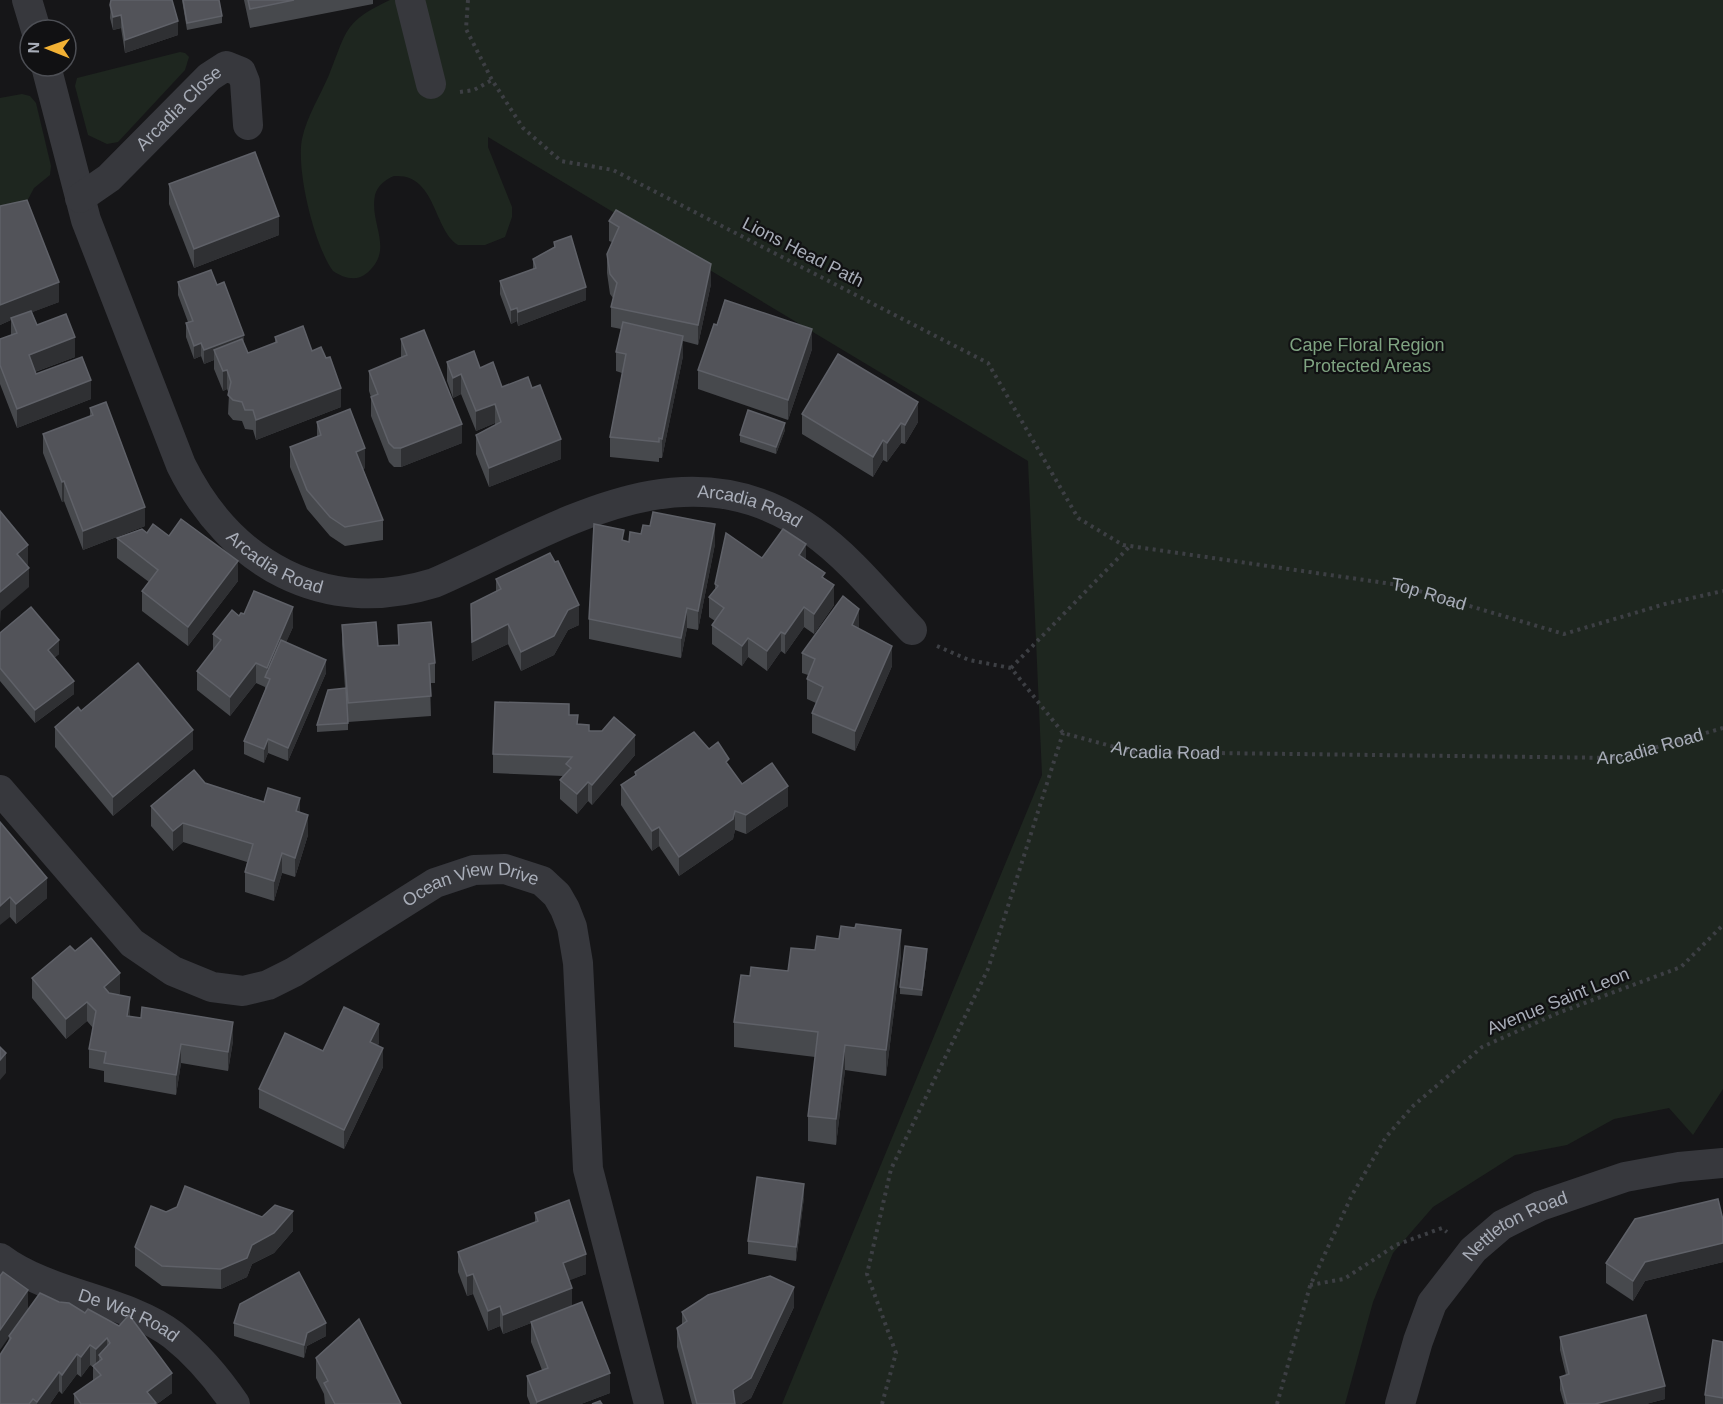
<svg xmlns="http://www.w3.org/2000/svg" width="1723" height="1404" font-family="Helvetica,sans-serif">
<rect width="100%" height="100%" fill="#161618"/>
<g fill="#1e261f">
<path d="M390 0H1723V1089L1693 1135 1669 1108 1614 1119 1567 1145 1515 1155 1433 1207 1393 1253 1373 1302 1345 1404H782L1042 775 1028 461 488 137V147L512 207V217L505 237 485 245H458C433 229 436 173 394 176 386 179 377 186 375 195 369 224 395 249 367 273 357 282 343 278 333 271 314 245 296 170 302 139 307 116 320 96 329 75 347 31 343 22 390 0Z"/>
<polygon points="180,52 185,53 189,57 185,70 118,142 107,144 88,135 75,86 77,78"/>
<polygon points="22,94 30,96 36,103 51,166 50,175 34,188 25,205 0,213 0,98"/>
</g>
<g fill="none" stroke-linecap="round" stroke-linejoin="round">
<g stroke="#3d3f44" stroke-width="4" stroke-dasharray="3 4.5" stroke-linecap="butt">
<path id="s1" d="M468 0 466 29 492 80 523 128 561 161 613 170 988 363 1078 518 1123 545 1399 585 1564 634 1665 604 1723 591"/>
<polyline points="460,92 474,90 492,80"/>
<path id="s2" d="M937 646 969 660 1011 668 1063 733 1133 752 1619 758 1723 728"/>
<polyline points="1011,668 1130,546"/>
<polyline points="1310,1285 1344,1279 1396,1245 1442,1228 1447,1232"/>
<polyline points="882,1404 896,1353 867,1274 891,1169 988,969 1063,733"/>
<polyline points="1277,1404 1310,1286 1352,1195 1386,1137 1413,1106 1482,1047 1558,1013 1681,967 1723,925"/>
</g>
<g stroke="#37383d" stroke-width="30">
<polyline points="27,0 36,30"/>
<polyline points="410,0 431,84"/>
<path id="s3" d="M46 66 86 220 181 465C230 564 324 617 434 583 556 530 683 439 812 531 850 558 880 596 912 630"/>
<path id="s4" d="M80 198 109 178 209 77 226 66 241 72 245 82 248 125"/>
<path id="s5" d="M0 790 132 943 173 971 212 987 243 991 268 985 294 972 435 883 474 870 505 869 542 881 557 895 565 909 572 927 578 963 588 1169 649 1404"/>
<path id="s6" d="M0 1258C49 1295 125 1299 173 1335 197 1354 218 1379 235 1404"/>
<path id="s7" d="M1400 1404 1418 1341 1432 1303 1473 1250 1502 1225 1540 1206 1625 1177 1679 1167 1723 1163"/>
</g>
</g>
<g fill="#47494d">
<polygon points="111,0 178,35 125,53 121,28 113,30 110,18"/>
<polygon points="182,0 219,0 222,16 222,23 187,30"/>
<polygon points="244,0 373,0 373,4 250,28"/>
<polygon points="169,184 279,235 194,268 169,204"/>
<polygon points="0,206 59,302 32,312 37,325 75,357 35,372 36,374 91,399 17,428 0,384 0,339 11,335 11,320 0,325"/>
<polygon points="616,210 711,284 698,345 683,341 683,356 662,458 659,458 659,462 610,457 610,437 622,373 616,371 616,352 621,329 611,327 611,307 613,298 610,294 607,273 607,254 612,242 609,241 609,221"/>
<polygon points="554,242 586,300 518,326 517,321 511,324 500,294 500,281 533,269 533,259 554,247"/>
<polygon points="178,282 217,285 248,353 275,343 275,337 312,351 341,407 256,440 253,430 245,429 242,421 233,420 228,414 229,394 227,389 223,391 214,369 214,360 204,364 201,356 194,359 186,337 186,323 188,322 178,295"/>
<polygon points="401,339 462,443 401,467 394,467 389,462 371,416 371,397 369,391 369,371 401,358"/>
<polygon points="812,349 788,420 698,389 698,370"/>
<polygon points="447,362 480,368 502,387 561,459 489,487 476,454 476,435 495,425 495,423 476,431 461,394 453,398 447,381"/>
<polygon points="90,408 145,526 83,550 64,501 62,502 43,453 43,434 90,416"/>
<polygon points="802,414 918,422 905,444 901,443 887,462 883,460 873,477 802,434"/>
<polygon points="317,422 365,468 363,469 383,520 383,540 345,546 330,536 307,509 290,467 290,447 317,437"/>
<polygon points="785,430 776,454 740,442 740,435"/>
<polygon points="147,533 169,536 238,581 188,646 142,611 142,591 149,582 117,558 117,538"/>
<polygon points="641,534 715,544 698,630 687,628 681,658 589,639 589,619 624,541 629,542"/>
<polygon points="762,558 806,560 825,579 834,605 814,634 804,627 785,654 781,651 767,671 748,657 742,666 712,644 712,625 715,621 709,617 709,597 715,589 715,584"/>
<polygon points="496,579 579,625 568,630 554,655 521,671 508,644 472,661 471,604 496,592"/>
<polygon points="244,614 293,627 286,642 326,673 288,761 268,753 264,763 244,754 244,741 265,690 265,687 256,683 230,716 197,690 197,671 213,650 213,634 239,616"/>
<polygon points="342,625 378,646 398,645 398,625 435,663 435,683 430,683 431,716 348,722 348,730 317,732 317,725 345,688 342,645"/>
<polygon points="859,629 892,666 855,751 812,733 812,713 816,703 807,699 807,679 808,675 802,673 802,653"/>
<polygon points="0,633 59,654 54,658 74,694 35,723 0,681"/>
<polygon points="81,711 193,749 113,816 55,747 55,727"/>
<polygon points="569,715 578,724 635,755 592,805 588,801 577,814 560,799 560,780 563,776 493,773 493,754"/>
<polygon points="709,749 729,766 742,784 788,806 746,834 735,830 733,839 679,876 659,846 652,851 621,805 621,785 635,776 635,772"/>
<polygon points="205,783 300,813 308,835 295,877 282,873 274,901 245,892 245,872 247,862 183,842 173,851 151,826 151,806"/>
<polygon points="0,822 47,898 16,924 10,917"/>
<polygon points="815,950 901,955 886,1076 845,1070 836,1145 808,1141 808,1116 815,1057 734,1047 734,1022 750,976 788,971"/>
<polygon points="75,951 120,993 118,995 130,1017 233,1041 228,1071 181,1063 176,1095 104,1082 104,1071 89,1068 89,1049 93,1028 87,1021 66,1039 32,998 32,978"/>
<polygon points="927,955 922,996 900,994 900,987"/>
<polygon points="379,1043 378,1045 383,1067 344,1149 259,1108 259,1089 323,1051"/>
<polygon points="804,1197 796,1261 748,1254 748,1241"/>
<polygon points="166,1212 293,1231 274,1253 252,1264 247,1277 221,1289 162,1286 135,1266 135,1247"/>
<polygon points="535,1213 586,1274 569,1280 572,1306 610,1393 581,1404 530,1404 527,1396 527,1376 542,1370 531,1342 531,1323 503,1334 500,1326 488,1331 473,1294 467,1296 458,1272 458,1252 535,1222"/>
<polygon points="1723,1220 1723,1262 1645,1281 1633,1301 1606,1283 1606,1263"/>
<polygon points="59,1302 69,1303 172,1393 157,1404 74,1404 74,1394 93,1381 93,1367 90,1365 81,1377 77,1374 62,1394 59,1391 50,1404 0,1404 9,1337 28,1309"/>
<polygon points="794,1307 751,1398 741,1404 692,1404 677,1347 677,1328 682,1325 682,1312"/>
<polygon points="234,1323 326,1336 307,1346 304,1358 234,1336"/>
<polygon points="1560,1337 1665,1399 1646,1404 1564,1404 1560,1390 1560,1377 1566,1375 1560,1350"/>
<polygon points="1723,1342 1723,1404 1705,1404 1705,1395"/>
<polygon points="316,1358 401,1404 325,1404 324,1394 316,1378"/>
</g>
<g fill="#2f3033">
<polygon points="121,15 121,28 113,30 113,17"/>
<polygon points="178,21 178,35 125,53 125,40"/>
<polygon points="279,216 279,235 194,268 194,249"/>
<polygon points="711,264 711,284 698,345 698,325"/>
<polygon points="59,282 59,302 12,320 11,318 11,320 0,325 0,305"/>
<polygon points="586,287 586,300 518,326 518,312"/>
<polygon points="517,308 517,321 511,324 511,310"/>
<polygon points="812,329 812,349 788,420 788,400"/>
<polygon points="244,335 244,348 214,350 214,360 204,364 204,350"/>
<polygon points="683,336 683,356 662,458 662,439"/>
<polygon points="75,337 75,357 29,374 29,355"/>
<polygon points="201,343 201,356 194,359 194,346"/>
<polygon points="227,370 227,389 223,391 223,371"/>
<polygon points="461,374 461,394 453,398 453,378"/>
<polygon points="91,380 91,399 17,428 17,409"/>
<polygon points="341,388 341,407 256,440 256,420"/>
<polygon points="918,402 918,422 905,444 905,425"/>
<polygon points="495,404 495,423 476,431 476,411"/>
<polygon points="785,423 785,430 776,454 776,447"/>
<polygon points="901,423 901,443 887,462 887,443"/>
<polygon points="462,424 462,443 401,467 401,448"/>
<polygon points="561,439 561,459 489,487 489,468"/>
<polygon points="883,440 883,460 873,477 873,457"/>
<polygon points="365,448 365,468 356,472 356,452"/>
<polygon points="64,481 64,501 62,502 62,482"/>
<polygon points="145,507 145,526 83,550 83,531"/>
<polygon points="715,524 715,544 698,630 698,611"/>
<polygon points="806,544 806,564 799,555"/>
<polygon points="28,545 28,565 17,574 17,554"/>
<polygon points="238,561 238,581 188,646 188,627"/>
<polygon points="29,568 29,587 1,611 0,624 0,592"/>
<polygon points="834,585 834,605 814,634 814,614"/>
<polygon points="579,605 579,625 568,630 554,655 521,671 521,652 568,610"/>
<polygon points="293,607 293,627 270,679 267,678 267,668"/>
<polygon points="804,607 804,627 785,654 785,634"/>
<polygon points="687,608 687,628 681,658 681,638"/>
<polygon points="859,609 859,628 852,644 852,625"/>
<polygon points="508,624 508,644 472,661 472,642"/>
<polygon points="781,632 781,651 767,671 767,651"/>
<polygon points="748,638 748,657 742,666 742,646"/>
<polygon points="59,640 59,654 48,663 48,650"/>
<polygon points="892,646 892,666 855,751 855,731"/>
<polygon points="326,660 326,673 288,761 288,748"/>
<polygon points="256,663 256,683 230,716 230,697"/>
<polygon points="74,681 74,694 35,723 35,710"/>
<polygon points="193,730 193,749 113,816 113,797"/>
<polygon points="635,735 635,755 592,805 592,785"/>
<polygon points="268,739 268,753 264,763 264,749"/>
<polygon points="588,782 588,801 577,814 577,794"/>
<polygon points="788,786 788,806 746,834 746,815"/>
<polygon points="300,798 300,817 296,811"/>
<polygon points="735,811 735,830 733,839 679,876 679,857"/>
<polygon points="308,815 308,835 295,877 295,858"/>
<polygon points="183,823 183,842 173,851 173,831"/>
<polygon points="659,827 659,846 652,851 652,831"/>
<polygon points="282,853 282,873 274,901 274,881"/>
<polygon points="47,878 47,898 16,924 16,904"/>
<polygon points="10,897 10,917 0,925 0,906"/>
<polygon points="901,930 901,955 886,1076 886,1050"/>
<polygon points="927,949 927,955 922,996 922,990"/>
<polygon points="120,973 120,993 104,1006 104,987"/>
<polygon points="130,997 130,1017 127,1016"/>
<polygon points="87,1002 87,1021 66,1039 66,1019"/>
<polygon points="233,1022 233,1041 228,1071 228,1052"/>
<polygon points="379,1024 379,1043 370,1061 370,1042"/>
<polygon points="181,1044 181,1063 176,1095 176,1075"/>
<polygon points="845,1045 845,1070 836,1145 836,1119"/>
<polygon points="383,1048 383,1067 344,1149 344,1130"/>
<polygon points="6,1053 6,1073 0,1080 0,1060"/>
<polygon points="804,1184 804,1197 796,1261 796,1247"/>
<polygon points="293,1211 293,1231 274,1253 252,1264 247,1277 221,1289 221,1269"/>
<polygon points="1723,1243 1723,1262 1645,1281 1633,1301 1633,1281 1645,1262"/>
<polygon points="586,1254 586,1274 563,1283 563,1263"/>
<polygon points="473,1274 473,1294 467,1296 467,1276"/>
<polygon points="794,1287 794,1307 751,1398 741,1404 733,1404 733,1390"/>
<polygon points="572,1288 572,1307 503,1334 503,1315"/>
<polygon points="28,1290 28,1310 0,1350 0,1330"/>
<polygon points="500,1306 500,1326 488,1331 488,1311"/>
<polygon points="326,1323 326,1336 307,1346 304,1358 304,1345 307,1333"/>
<polygon points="107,1338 107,1358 102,1359 99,1355 99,1366 96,1369 96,1349"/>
<polygon points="90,1345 90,1365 81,1377 81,1357"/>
<polygon points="77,1354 77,1374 62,1394 62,1375"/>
<polygon points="59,1372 59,1391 50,1404 37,1404 37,1402"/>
<polygon points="172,1373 172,1393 157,1404 147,1404 147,1392"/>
<polygon points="610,1373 610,1393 581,1404 537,1404 537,1402"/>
<polygon points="1665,1386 1665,1399 1646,1404 1595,1404"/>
</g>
<g fill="#525359" stroke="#5f6168" stroke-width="1.5">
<polygon points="111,0 172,0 178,21 125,40 121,15 113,17 110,5"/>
<polygon points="183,0 219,0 222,16 187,23"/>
<polygon points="248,0 294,0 250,9"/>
<polygon points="255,152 279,216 194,249 169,184"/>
<polygon points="27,200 59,282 0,305 0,206"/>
<polygon points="616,210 711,264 698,325 611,307 617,283 610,274 607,254 619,227 609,221"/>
<polygon points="571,236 586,287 518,312 517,308 511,310 500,281 536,268 533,259 555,247 554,242"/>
<polygon points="211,270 217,285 224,282 244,335 204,350 201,343 194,346 186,323 193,321 178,282"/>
<polygon points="725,300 812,329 788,400 698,370 714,324 717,325"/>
<polygon points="31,311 37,325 66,314 75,337 29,355 36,374 82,357 91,380 17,409 0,365 0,339 17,333 11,318"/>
<polygon points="623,322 683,336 662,439 659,438 659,442 610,437 626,354 616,352"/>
<polygon points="303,326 312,351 321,347 326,358 330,357 341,388 256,420 253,410 245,410 242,402 233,400 228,395 231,382 227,370 223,371 214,350 242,339 248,353 277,342 275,337"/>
<polygon points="424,330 462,424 401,448 394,448 389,443 371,397 378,394 369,371 407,355 401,339"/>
<polygon points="474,351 480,368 493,362 502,387 528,377 532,388 540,385 561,439 489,468 476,435 501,422 495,404 476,411 461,374 453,378 447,362"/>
<polygon points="838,354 918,402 905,425 901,423 887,443 883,440 873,457 802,414"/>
<polygon points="106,402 145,507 83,531 64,481 62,482 43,434 93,415 90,408"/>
<polygon points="350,409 365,448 356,452 383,520 345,527 330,517 307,490 290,447 321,435 317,422"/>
<polygon points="748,410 785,423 776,447 740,435"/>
<polygon points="0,511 28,545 17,554 29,568 0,592"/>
<polygon points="653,512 715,524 698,611 687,608 681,638 589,619 594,524 624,530 622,540 629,542 630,532 641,534 643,525 650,526"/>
<polygon points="181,519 238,561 188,627 142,591 158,570 117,538 142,529 147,533 153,524 169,536"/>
<polygon points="783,529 806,544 799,555 825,573 822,577 834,585 814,614 804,607 785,634 781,632 767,651 748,638 742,646 712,625 724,608 709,597 718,586 715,584 726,533 762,558"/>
<polygon points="550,553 555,562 558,561 579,605 568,610 554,636 521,652 508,624 472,642 471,604 501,589 496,579"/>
<polygon points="254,591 293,607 267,668 256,663 230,697 197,671 221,640 213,634 232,610 239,616 241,613 244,614"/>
<polygon points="843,596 859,609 852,625 892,646 855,731 812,713 823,687 807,679 815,659 802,653"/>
<polygon points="31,607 59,640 48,650 74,681 35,710 0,668 0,633"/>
<polygon points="376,622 378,646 399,645 398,625 431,622 435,663 429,664 431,696 348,703 342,625"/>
<polygon points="281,640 326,660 288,748 268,739 264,749 244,741 270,679 265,677"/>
<polygon points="138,663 193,730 113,797 55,727 78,707 81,711"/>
<polygon points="346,688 348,723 317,725 328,690"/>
<polygon points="495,702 569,704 569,715 578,715 577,724 589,725 589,731 602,731 614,717 635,735 592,785 588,782 577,794 560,780 571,768 566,764 572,757 493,754"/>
<polygon points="694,732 709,749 718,742 729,759 726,762 742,784 772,763 788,786 746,815 735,811 733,819 679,857 659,827 652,831 621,785 636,775 635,772"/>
<polygon points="194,770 205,783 264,802 268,788 300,798 296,811 308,815 295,858 282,853 274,881 245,872 253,844 183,823 173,831 151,806"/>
<polygon points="0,822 47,878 16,904 10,897 0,906"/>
<polygon points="856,924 901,930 886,1050 845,1045 836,1119 808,1116 818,1032 734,1022 741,975 750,976 751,967 788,971 791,948 815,950 817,936 839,939 841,926 855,928"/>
<polygon points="91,938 120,973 104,987 109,993 130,997 127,1016 141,1018 142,1007 233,1022 228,1052 181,1044 176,1075 104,1063 106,1052 89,1049 96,1011 87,1002 66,1019 32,978 70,946 75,951"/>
<polygon points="905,946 927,949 922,990 900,987"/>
<polygon points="344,1007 379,1024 370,1042 383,1048 344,1130 259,1089 285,1033 323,1051"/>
<polygon points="0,1047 6,1053 0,1060"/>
<polygon points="757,1177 804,1184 796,1247 748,1241"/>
<polygon points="185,1186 262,1217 275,1205 293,1211 274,1233 252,1245 247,1258 221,1269 162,1266 135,1247 151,1206 166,1212 177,1207"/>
<polygon points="1718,1199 1723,1220 1723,1243 1645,1262 1633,1281 1606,1263 1635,1219"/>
<polygon points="569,1200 586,1254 563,1263 572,1288 503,1315 500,1306 488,1311 473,1274 467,1276 458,1252 538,1221 535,1213"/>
<polygon points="3,1272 28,1290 0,1330 0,1276"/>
<polygon points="299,1272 326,1323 307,1333 304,1345 234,1323 240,1304"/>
<polygon points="770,1276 794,1287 751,1378 733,1390 735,1404 697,1404 677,1328 687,1321 682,1312 708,1295"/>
<polygon points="40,1293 59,1302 69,1303 85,1313 88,1309 119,1326 129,1315 172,1373 147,1392 156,1403 154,1404 81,1404 74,1394 101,1375 93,1366 102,1359 99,1355 110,1343 107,1338 96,1349 90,1345 81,1357 77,1354 62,1375 59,1372 37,1402 33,1399 29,1404 0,1404 0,1355 11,1338 9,1336"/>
<polygon points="582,1302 610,1373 537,1402 527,1376 548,1368 531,1322"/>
<polygon points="1646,1315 1665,1386 1595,1404 1567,1404 1560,1377 1569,1374 1560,1337"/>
<polygon points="359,1319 401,1404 335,1404 324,1383 328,1381 316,1358"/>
<polygon points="1713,1340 1723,1342 1723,1398 1705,1395"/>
<polygon points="600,1401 602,1404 592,1404"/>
</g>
<g text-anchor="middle" stroke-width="4.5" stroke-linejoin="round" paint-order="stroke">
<g font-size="18" fill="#a8adb8" stroke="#111113">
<text dy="6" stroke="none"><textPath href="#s4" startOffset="134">Arcadia Close</textPath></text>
<text transform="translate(803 252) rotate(27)" y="6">Lions Head Path</text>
<text dy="6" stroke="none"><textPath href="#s3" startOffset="1064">Arcadia Road</textPath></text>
<text dy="6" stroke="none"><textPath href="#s3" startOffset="561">Arcadia Road</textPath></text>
<text dy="6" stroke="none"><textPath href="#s1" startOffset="1210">Top Road</textPath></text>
<text dy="6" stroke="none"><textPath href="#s2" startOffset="752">Arcadia Road</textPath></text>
<text dy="6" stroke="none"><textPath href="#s2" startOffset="266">Arcadia Road</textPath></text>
<text dy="6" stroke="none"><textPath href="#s5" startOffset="582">Ocean View Drive</textPath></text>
<text transform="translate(1558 1001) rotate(-22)" y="6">Avenue Saint Leon</text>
<text dy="6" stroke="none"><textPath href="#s7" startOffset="222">Nettleton Road</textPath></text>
<text dy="6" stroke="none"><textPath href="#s6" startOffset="141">De Wet Road</textPath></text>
</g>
<g font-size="18" fill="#7fa381" stroke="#111113">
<text x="1367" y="351">Cape Floral Region<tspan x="1367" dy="21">Protected Areas</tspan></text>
</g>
</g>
<g transform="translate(48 48) rotate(271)"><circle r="28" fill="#111113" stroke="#4d4f55" stroke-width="1.5"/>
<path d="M0-4.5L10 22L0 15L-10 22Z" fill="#f2b134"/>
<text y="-9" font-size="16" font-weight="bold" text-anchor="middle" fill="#a8adb8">N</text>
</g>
</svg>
